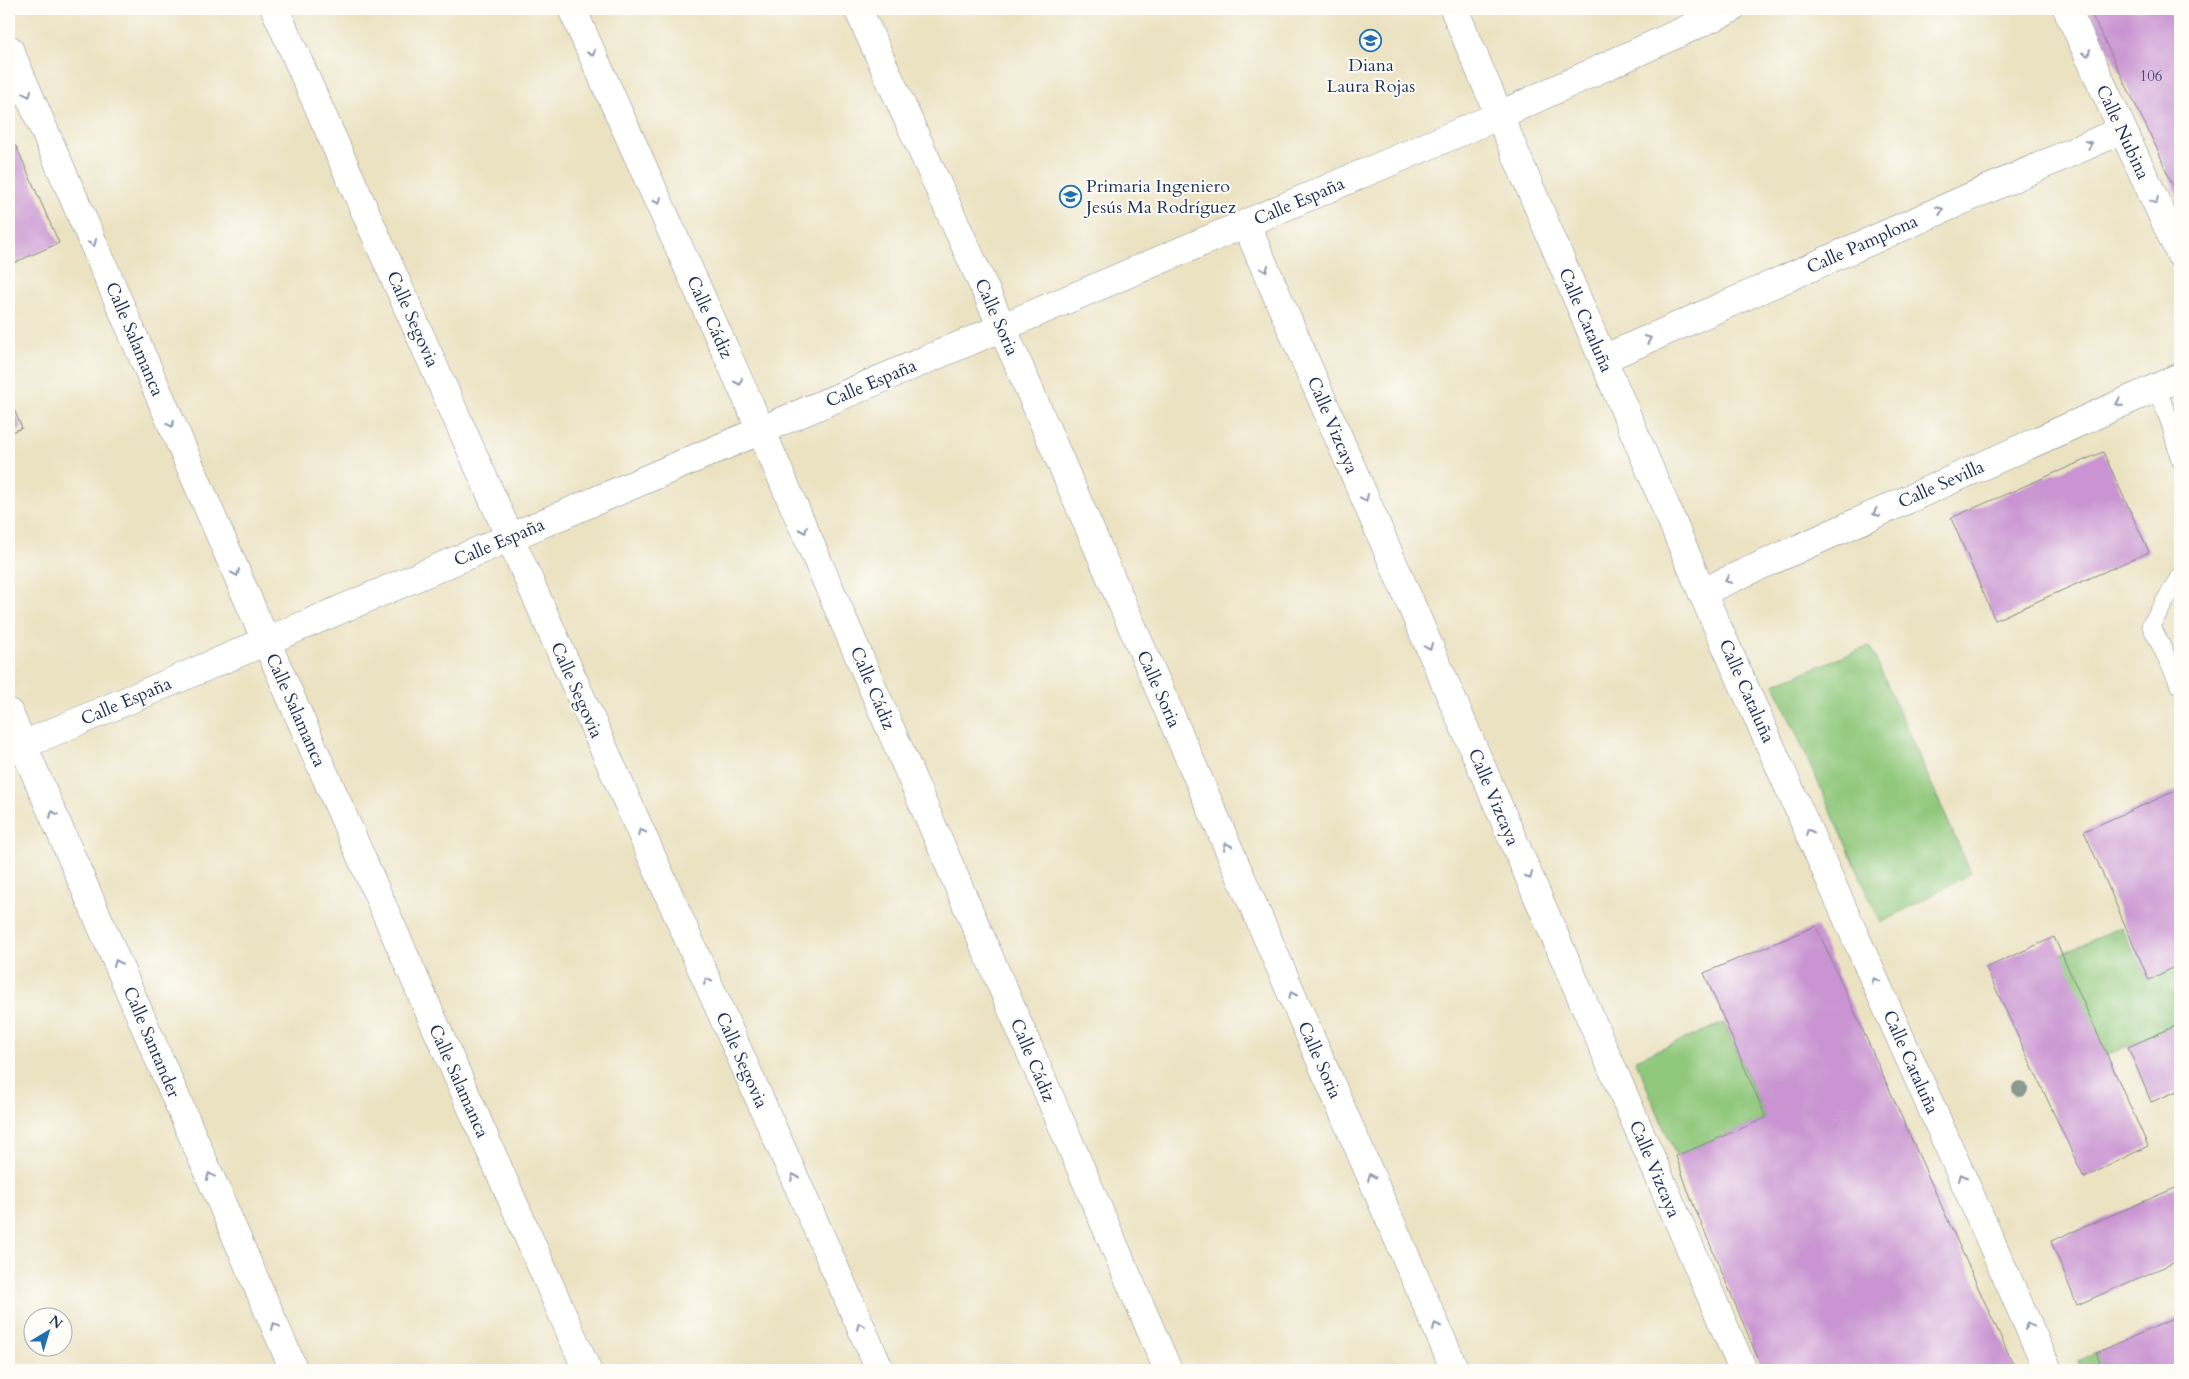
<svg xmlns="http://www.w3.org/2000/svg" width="2189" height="1379" font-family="Cardo,serif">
<rect width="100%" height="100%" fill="#fdfcf7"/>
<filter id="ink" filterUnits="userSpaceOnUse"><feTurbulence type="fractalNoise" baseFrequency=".02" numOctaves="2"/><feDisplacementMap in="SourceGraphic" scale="10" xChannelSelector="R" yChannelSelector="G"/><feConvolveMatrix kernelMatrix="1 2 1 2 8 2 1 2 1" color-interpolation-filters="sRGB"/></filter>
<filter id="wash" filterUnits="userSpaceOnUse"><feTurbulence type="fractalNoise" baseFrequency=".0096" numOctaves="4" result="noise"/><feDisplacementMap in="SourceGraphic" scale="20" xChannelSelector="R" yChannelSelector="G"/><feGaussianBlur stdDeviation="1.12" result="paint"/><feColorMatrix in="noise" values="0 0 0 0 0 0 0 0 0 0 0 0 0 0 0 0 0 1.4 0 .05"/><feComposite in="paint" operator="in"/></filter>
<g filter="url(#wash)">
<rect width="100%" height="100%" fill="#ebe2c1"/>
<g fill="#90c87b" stroke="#567c6c">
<polygon points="1870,646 1971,873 1881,923 1774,684"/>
<polygon points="2121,927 2149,980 2180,964 2180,1024 2106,1055 2061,954"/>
<polygon points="1724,1023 1766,1118 1676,1156 1635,1059"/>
<polygon points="2096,1353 2103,1370 2082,1370 2078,1361"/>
</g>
<g id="blocks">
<g fill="#c994d1">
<polygon points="2089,9 2180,9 2180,203 2159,153"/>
<polygon points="16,146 59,243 9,265 9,149"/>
<polygon points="9,398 22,428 9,433"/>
<polygon points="2103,452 2149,552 1995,620 1951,518"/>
<polygon points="2180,789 2180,964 2149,980 2084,831"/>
<polygon points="1816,926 1986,1305 2016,1370 1763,1370 1691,1199 1676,1156 1766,1118 1704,973"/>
<polygon points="2054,937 2148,1146 2084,1178 1986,968"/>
<polygon points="2180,1024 2180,1090 2151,1102 2128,1047"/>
<polygon points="2180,1186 2180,1260 2077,1305 2051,1241"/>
<polygon points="2180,1316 2180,1370 2103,1370 2096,1353"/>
</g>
</g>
</g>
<g filter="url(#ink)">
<use href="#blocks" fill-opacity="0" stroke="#838890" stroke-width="1"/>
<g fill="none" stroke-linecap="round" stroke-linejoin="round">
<defs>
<g id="lane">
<polyline points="2156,387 2170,422 2180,459"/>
<polyline points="2180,576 2151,625 2180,685"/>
</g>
<g id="street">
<polyline points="275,9 880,1370"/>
<polyline points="572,9 761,430 1168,1370"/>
<polyline points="858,9 1002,327 1455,1370"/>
<polyline points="1454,9 1702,592 2048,1370"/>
<polyline points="2067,9 2180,254"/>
<polyline points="9,49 266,641 587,1370"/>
<polyline points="1246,224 1743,1370"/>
<polyline points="1603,359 2122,130"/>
<polyline points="1702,592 2180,377"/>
<polyline points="9,713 294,1370"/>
<polyline points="9,751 1500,115 1731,9"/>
</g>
</defs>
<use href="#lane" stroke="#838890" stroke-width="19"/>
<use href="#street" stroke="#838890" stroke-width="29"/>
<use href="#lane" stroke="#fff" stroke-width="18"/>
<use href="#street" stroke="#fff" stroke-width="28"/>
</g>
<circle fill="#8c9990" cx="2020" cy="1089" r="8"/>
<defs><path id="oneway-chevron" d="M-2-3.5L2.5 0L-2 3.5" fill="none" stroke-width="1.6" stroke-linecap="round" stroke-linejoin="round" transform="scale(1.25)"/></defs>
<g stroke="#8d97ae">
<use href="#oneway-chevron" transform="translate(592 53) rotate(66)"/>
<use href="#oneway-chevron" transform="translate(2087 53) rotate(66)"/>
<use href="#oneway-chevron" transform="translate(28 94) rotate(67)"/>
<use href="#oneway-chevron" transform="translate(2089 144) rotate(-24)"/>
<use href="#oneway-chevron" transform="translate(658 201) rotate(66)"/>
<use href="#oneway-chevron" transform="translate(2155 201) rotate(65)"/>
<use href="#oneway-chevron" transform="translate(1940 210) rotate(-24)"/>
<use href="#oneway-chevron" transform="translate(93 243) rotate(67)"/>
<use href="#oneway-chevron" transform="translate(1265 269) rotate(67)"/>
<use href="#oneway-chevron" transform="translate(1648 339) rotate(-24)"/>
<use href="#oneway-chevron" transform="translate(739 382) rotate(66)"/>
<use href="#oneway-chevron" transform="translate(2119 403) rotate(156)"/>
<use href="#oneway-chevron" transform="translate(171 424) rotate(67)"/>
<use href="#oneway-chevron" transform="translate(1365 498) rotate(67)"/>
<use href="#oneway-chevron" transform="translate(1876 513) rotate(156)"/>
<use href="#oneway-chevron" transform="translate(804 530) rotate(67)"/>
<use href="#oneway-chevron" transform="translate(236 573) rotate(67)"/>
<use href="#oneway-chevron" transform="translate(1728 580) rotate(156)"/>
<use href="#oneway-chevron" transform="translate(1429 647) rotate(67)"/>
<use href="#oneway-chevron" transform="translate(53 814) rotate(-113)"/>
<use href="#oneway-chevron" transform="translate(641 832) rotate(-114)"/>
<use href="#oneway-chevron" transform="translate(1809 832) rotate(-114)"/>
<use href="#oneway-chevron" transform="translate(1227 846) rotate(-114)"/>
<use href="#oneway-chevron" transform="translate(1529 876) rotate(67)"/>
<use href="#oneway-chevron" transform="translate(117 963) rotate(-113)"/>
<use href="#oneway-chevron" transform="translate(707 981) rotate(-114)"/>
<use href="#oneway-chevron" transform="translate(1875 981) rotate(-114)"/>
<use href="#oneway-chevron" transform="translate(1292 995) rotate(-114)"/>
<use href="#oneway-chevron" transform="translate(210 1176) rotate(-113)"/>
<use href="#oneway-chevron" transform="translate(794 1177) rotate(-114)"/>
<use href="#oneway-chevron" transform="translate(1371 1177) rotate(-114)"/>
<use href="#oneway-chevron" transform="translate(1962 1177) rotate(-114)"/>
<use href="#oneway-chevron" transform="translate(275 1326) rotate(-113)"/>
<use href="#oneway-chevron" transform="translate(860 1326) rotate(-114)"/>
<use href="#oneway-chevron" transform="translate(1436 1326) rotate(-114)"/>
<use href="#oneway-chevron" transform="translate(2028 1326) rotate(-114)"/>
</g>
</g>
<defs>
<symbol id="school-ring" viewBox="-11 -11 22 22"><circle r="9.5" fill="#fdfcf7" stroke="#1f6fb2" stroke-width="1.5"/><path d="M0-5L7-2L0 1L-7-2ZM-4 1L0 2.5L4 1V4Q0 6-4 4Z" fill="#1f6fb2"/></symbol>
</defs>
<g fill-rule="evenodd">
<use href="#school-ring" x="1358" y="28" width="25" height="25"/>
<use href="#school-ring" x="1058" y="184" width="25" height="25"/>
</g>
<g text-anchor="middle" stroke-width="4" stroke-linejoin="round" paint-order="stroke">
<g font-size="15" fill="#46487b">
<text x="2151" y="81">106</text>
</g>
<g font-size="18" fill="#1b2f5e" stroke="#fdfcf7">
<text x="1371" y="71">Diana<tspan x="1371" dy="21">Laura Rojas</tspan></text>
<text x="1086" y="192" text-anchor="start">Primaria Ingeniero<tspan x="1086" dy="21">Jesús Ma Rodríguez</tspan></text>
</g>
<g font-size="18" fill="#1b2f5e" stroke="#fdfcf7">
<text transform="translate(2123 132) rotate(65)" y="6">Calle Nubina</text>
<text transform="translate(1299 201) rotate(-23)" y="6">Calle España</text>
<text transform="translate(1862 244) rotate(-24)" y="6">Calle Pamplona</text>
<text transform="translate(710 317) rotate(66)" y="6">Calle Cádiz</text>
<text transform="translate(997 317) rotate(66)" y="6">Calle Soria</text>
<text transform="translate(413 319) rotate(66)" y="6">Calle Segovia</text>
<text transform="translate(1586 320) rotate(67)" y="6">Calle Cataluña</text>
<text transform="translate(135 339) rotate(67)" y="6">Calle Salamanca</text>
<text transform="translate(871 383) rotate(-23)" y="6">Calle España</text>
<text transform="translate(1333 425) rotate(67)" y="6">Calle Vizcaya</text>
<text transform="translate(1941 484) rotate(-24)" y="6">Calle Sevilla</text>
<text transform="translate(499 542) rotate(-23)" y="6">Calle España</text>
<text transform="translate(873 688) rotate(67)" y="6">Calle Cádiz</text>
<text transform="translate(1159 689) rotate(66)" y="6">Calle Soria</text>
<text transform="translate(577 690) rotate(66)" y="6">Calle Segovia</text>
<text transform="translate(1747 691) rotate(66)" y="6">Calle Cataluña</text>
<text transform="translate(126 701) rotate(-23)" y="6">Calle España</text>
<text transform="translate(296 710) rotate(66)" y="6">Calle Salamanca</text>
<text transform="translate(1494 797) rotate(67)" y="6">Calle Vizcaya</text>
<text transform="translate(152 1042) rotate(67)" y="6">Calle Santander</text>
<text transform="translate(742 1060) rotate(66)" y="6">Calle Segovia</text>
<text transform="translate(1033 1060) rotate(67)" y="6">Calle Cádiz</text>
<text transform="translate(1320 1060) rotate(66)" y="6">Calle Soria</text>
<text transform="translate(1911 1062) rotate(66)" y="6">Calle Cataluña</text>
<text transform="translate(459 1081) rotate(66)" y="6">Calle Salamanca</text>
<text transform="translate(1655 1169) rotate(67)" y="6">Calle Vizcaya</text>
</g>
</g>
<rect width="2189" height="1379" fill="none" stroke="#fdfcf7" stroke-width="30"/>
<g transform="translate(48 1332) rotate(38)"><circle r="24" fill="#fdfcf7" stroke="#a3aaba"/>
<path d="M0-4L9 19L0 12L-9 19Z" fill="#1f6fb2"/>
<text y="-8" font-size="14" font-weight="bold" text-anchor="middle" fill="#1b2f5e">N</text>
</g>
</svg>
